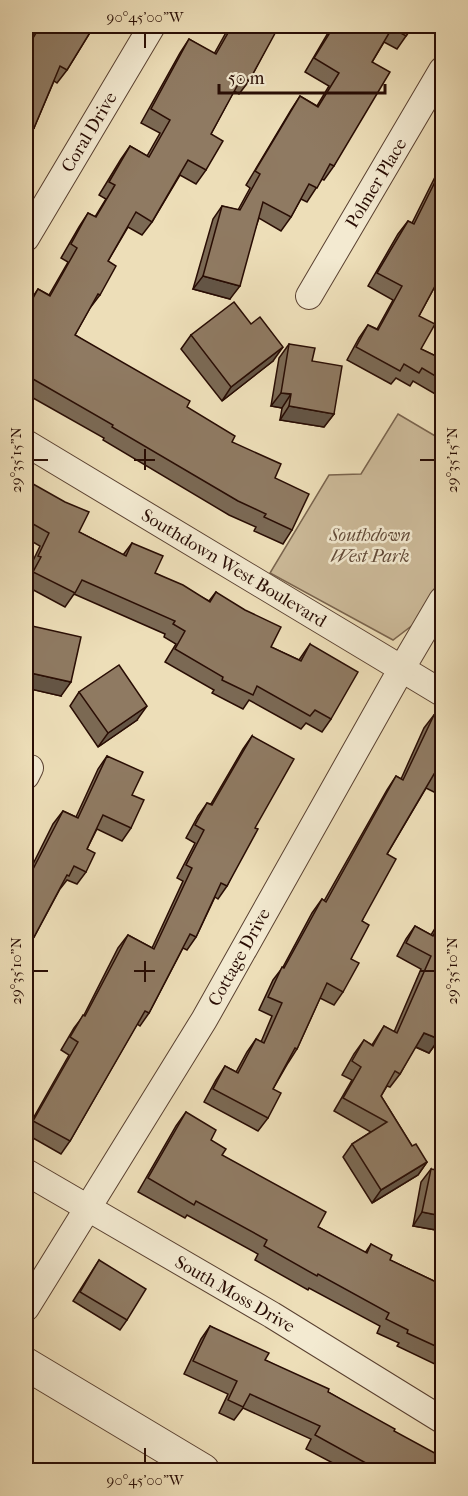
<svg xmlns="http://www.w3.org/2000/svg" width="468" height="1496" font-family="'IM FELL French Canon',serif">
<rect width="100%" height="100%" fill="#eddeb8"/>
<filter id="stains"><feTurbulence type="fractalNoise" baseFrequency=".00333" numOctaves="4"/><feColorMatrix values="0 0 0 0 .2 0 0 0 0 .09 0 0 0 0 .02 0 0 0 .5 -.17"/></filter>
<radialGradient id="worn" r=".72"><stop offset=".6" stop-color="#630" stop-opacity="0"/><stop offset="1" stop-color="#630" stop-opacity=".3"/></radialGradient>
<polygon fill="#ccba99" stroke="#7a644e" stroke-width="1.5" points="398,414 442,440 442,576 414,624 393,640 270,573 329,475 361,474"/>
<g fill="none" stroke-linecap="round" stroke-linejoin="round">
<defs>
<g id="minor">
<polyline points="26,238 152,26"/>
<polyline points="309,296 442,70"/>
<polyline points="26,443 442,693"/>
<polyline points="26,776 30,768"/>
<polyline points="26,1172 272,1315 442,1420"/>
<polyline points="26,1308 204,1020 402,668 442,600"/>
</g>
<polyline id="tertiary" points="26,1364 203,1470"/>
</defs>
<use href="#minor" stroke="#5a4131" stroke-width="28"/>
<use href="#tertiary" stroke="#5a4131" stroke-width="34"/>
<use href="#minor" stroke="#f3ead1" stroke-width="26"/>
<use href="#tertiary" stroke="#f3ead1" stroke-width="32"/>
</g>
<g fill="#7b6954" stroke="#290d04" stroke-width="1.5">
<polygon points="26,26 94,26 67,70 57,83 54,81 34,128 26,140 26,48 33,34 26,30"/>
<polygon points="225,26 278,26 249,81 239,94 234,91 211,134 206,170 196,184 180,175 152,222 142,235 128,227 108,261 100,295 90,308 75,335 187,407 232,442 275,478 292,530 283,544 254,531 256,527 229,515 103,440 104,438 26,394 26,307 38,289 49,295 68,262 61,258 79,227 88,213 95,217 106,199 99,195 121,159 130,146 147,156 160,133 141,123 180,53 189,39 214,54 229,27"/>
<polygon points="332,26 364,26 367,27 367,26 413,26 397,49 384,42 372,62 334,166 324,180 322,179 307,202 301,199 291,217 281,231 259,218 230,299 193,289 213,219 222,206 238,210 250,188 246,185 291,110 300,96 317,106 329,86 305,72"/>
<polygon points="442,147 442,157 438,154"/>
<polygon points="442,163 442,273 419,316 421,349 442,359 442,398 413,381 410,386 396,378 391,384 347,360 359,338 368,325 377,329 393,300 368,286 398,234 408,221 412,223"/>
<polygon points="191,335 273,361 222,401 181,349"/>
<polygon points="289,344 312,361 334,414 324,427 280,420 282,408 271,406 279,358"/>
<polygon points="442,418 442,429 437,426"/>
<polygon points="26,480 79,532 123,555 132,543 155,573 209,601 216,592 271,647 299,660 310,644 331,719 322,732 306,723 301,729 249,700 243,709 212,693 214,690 165,662 176,644 164,637 165,634 74,594 65,607 26,586 26,582 32,570 29,569 40,546 26,538"/>
<polygon points="32,626 61,696 26,688 26,636"/>
<polygon points="79,692 137,720 98,747 70,706"/>
<polygon points="434,715 442,719 442,796 426,788 387,854 362,921 351,959 343,992 334,1005 320,998 297,1049 288,1063 273,1089 268,1118 258,1131 204,1102 216,1080 225,1066 236,1072 247,1052 256,1039 261,1042 272,1016 259,1010 273,980 283,967 312,913 322,899 324,901 387,790 396,776 401,779 424,728"/>
<polygon points="252,736 255,828 227,886 218,899 215,897 196,937 187,950 183,948 149,1013 140,1026 137,1024 70,1141 61,1154 26,1134 26,1131 69,1055 61,1050 74,1028 84,1015 118,948 128,935 152,948 183,881 177,878 195,843 186,838 198,816 207,803 211,804 243,749"/>
<polygon points="107,756 132,795 131,828 122,841 97,829 87,849 86,872 77,884 67,880 60,889 34,937 26,950 26,875 28,874 53,824 63,811 76,817 98,769"/>
<polygon points="442,917 442,1040 439,1039 429,1053 415,1047 400,1074 390,1087 387,1086 381,1096 412,1146 427,1162 418,1175 372,1203 343,1157 352,1144 371,1132 334,1111 352,1080 342,1075 354,1054 364,1040 372,1045 384,1026 394,1032 421,969 397,956 406,939 415,926 431,935"/>
<polygon points="186,1112 211,1140 222,1155 318,1227 365,1253 371,1244 390,1260 436,1282 442,1273 442,1372 435,1368 437,1365 397,1346 399,1343 377,1333 380,1326 309,1288 308,1290 255,1260 258,1254 187,1215 185,1218 138,1192 176,1126"/>
<polygon points="431,1169 442,1231 413,1226 421,1182"/>
<polygon points="99,1260 127,1320 120,1330 73,1301"/>
<polygon points="210,1326 265,1360 328,1392 394,1431 442,1470 346,1470 306,1449 311,1439 243,1408 234,1420 219,1413 228,1394 184,1374 201,1339"/>
</g>
<g fill="#645545" stroke="#290d04" stroke-width="1.5">
<polygon points="26,125 34,128 26,140"/>
<polygon points="203,276 240,286 230,299 193,289"/>
<polygon points="283,347 273,361 222,401 231,387"/>
<polygon points="281,393 291,394 282,408 271,406"/>
<polygon points="289,406 334,414 324,427 280,420"/>
<polygon points="26,672 71,682 61,696 26,688"/>
<polygon points="147,706 137,720 98,747 108,733"/>
<polygon points="442,1028 442,1040 436,1038"/>
<polygon points="424,1033 439,1039 429,1053 414,1046"/>
<polygon points="427,1162 418,1175 372,1203 381,1190"/>
<polygon points="422,1212 442,1216 442,1231 413,1226"/>
</g>
<g fill="#8f7a62" stroke="#290d04" stroke-width="1.5">
<polygon points="40,26 94,26 67,70 60,66 34,128 26,125 26,126 26,50"/>
<polygon points="232,26 279,26 249,81 242,77 211,134 223,141 206,170 188,160 152,222 136,212 108,261 116,266 100,295 98,294 75,335 190,401 187,407 235,436 232,442 281,464 275,478 309,494 292,530 264,517 266,514 238,501 112,427 113,425 26,375 26,311 38,289 50,296 77,248 71,244 88,213 96,217 115,185 109,182 130,146 149,157 170,120 151,109 189,39 216,54"/>
<polygon points="334,26 364,26 368,28 369,26 413,26 406,36 392,28 372,62 390,72 334,166 330,164 317,188 309,184 291,217 263,202 240,286 203,276 222,206 240,210 260,174 255,171 300,96 318,107 339,73 314,58"/>
<polygon points="442,168 442,273 419,316 435,324 421,349 442,359 442,380 422,368 419,373 404,364 400,371 356,347 368,325 378,330 402,286 377,273 408,221 414,224"/>
<polygon points="234,302 251,324 260,317 283,347 231,387 191,335"/>
<polygon points="289,344 315,348 312,361 342,366 334,414 289,406 291,394 281,393"/>
<polygon points="26,480 65,502 89,512 79,532 126,556 132,543 163,556 155,573 183,585 210,602 216,592 245,610 281,627 271,647 301,661 310,644 358,672 331,719 315,710 310,716 257,686 253,695 222,680 223,677 175,649 185,631 173,624 175,621 82,580 75,593 33,572 41,557 38,556 49,533 26,520"/>
<polygon points="32,626 81,637 71,682 26,672 26,655"/>
<polygon points="119,665 147,706 108,733 79,692"/>
<polygon points="434,715 442,719 442,778 434,774 387,854 396,859 362,921 369,925 351,959 359,963 343,992 327,983 297,1049 295,1048 273,1089 281,1093 268,1118 213,1089 225,1066 238,1073 256,1039 264,1043 282,1003 268,997 282,967 284,968 322,899 326,902 396,776 403,780"/>
<polygon points="252,736 294,759 255,828 258,829 227,886 221,883 196,937 190,934 149,1013 145,1011 70,1141 33,1121 78,1042 70,1037 83,1015 85,1016 128,935 154,949 192,868 186,865 204,830 195,825 207,803 212,805"/>
<polygon points="107,756 143,772 132,795 144,800 131,828 103,815 87,849 95,853 86,872 74,866 69,876 67,875 34,937 31,936 26,947 26,875 27,873 30,875 63,811 78,818"/>
<polygon points="442,918 442,1031 439,1039 424,1033 400,1074 395,1071 381,1096 412,1146 416,1144 427,1162 381,1190 352,1144 387,1122 343,1098 361,1067 352,1061 364,1040 373,1046 384,1026 397,1033 431,956 406,943 415,926 433,936"/>
<polygon points="186,1112 216,1130 211,1140 226,1149 222,1155 326,1212 318,1227 367,1253 371,1244 392,1255 390,1260 438,1283 442,1273 442,1349 407,1333 408,1330 386,1319 389,1313 318,1274 317,1276 264,1246 267,1240 196,1201 194,1205 148,1178"/>
<polygon points="431,1169 442,1171 442,1216 422,1212"/>
<polygon points="26,1211 30,1214 26,1222"/>
<polygon points="99,1260 146,1289 127,1320 80,1292"/>
<polygon points="210,1326 269,1353 265,1360 329,1389 328,1392 395,1429 394,1431 442,1457 442,1470 385,1470 375,1465 373,1467 315,1435 320,1426 250,1394 243,1407 228,1400 237,1381 193,1361"/>
</g>
<path fill="none" stroke="#290d04" stroke-width="2" d="M145 33V48M145 449V470M33 460H48M134 460H155M420 460H435M145 961V982M33 971H48M134 971H155M420 971H435M145 1448V1463"/>
<g text-anchor="middle" stroke-width="5" stroke-linejoin="round" paint-order="stroke">
<g font-size="18" fill="#290d04" stroke="#f3ead1">
<text transform="translate(89 132) rotate(-59)" y="6">Coral Drive</text>
<text transform="translate(376 183) rotate(-59)" y="6">Polmer Place</text>
<text transform="translate(234 568) rotate(31)" y="6">Southdown West Boulevard</text>
<text transform="translate(239 957) rotate(-61)" y="6">Cottage Drive</text>
<text transform="translate(235 1294) rotate(30)" y="6">South Moss Drive</text>
</g>
<g font-size="18" font-style="italic" fill="#624a38" stroke="#f3ead1">
<text x="370" y="541">Southdown<tspan x="370" dy="21">West Park</tspan></text>
</g>
</g>
<rect width="468" height="1496" fill="none" stroke="#eddeb8" stroke-width="66"/>
<path d="M219 84v9h166v-9" fill="none" stroke="#290d04" stroke-width="3"/>
<text x="228" y="84" font-size="18" fill="#290d04" stroke="#f3ead1" stroke-width="4.5" paint-order="stroke">50 m</text>
<rect x="33" y="33" width="402" height="1430" fill="none" stroke="#290d04" stroke-width="2"/>
<g font-size="15" text-anchor="middle" fill="#290d04">
<text x="145" y="22">90°45'00"W</text>
<text transform="translate(16 460) rotate(-90)" y="5">29°35'15"N</text>
<text transform="translate(452 460) rotate(-90)" y="5">29°35'15"N</text>
<text transform="translate(16 971) rotate(-90)" y="5">29°35'10"N</text>
<text transform="translate(452 971) rotate(-90)" y="5">29°35'10"N</text>
<text x="145" y="1485">90°45'00"W</text>
</g>
<rect width="100%" height="100%" filter="url(#stains)"/>
<rect width="100%" height="100%" fill="url(#worn)"/>
</svg>
